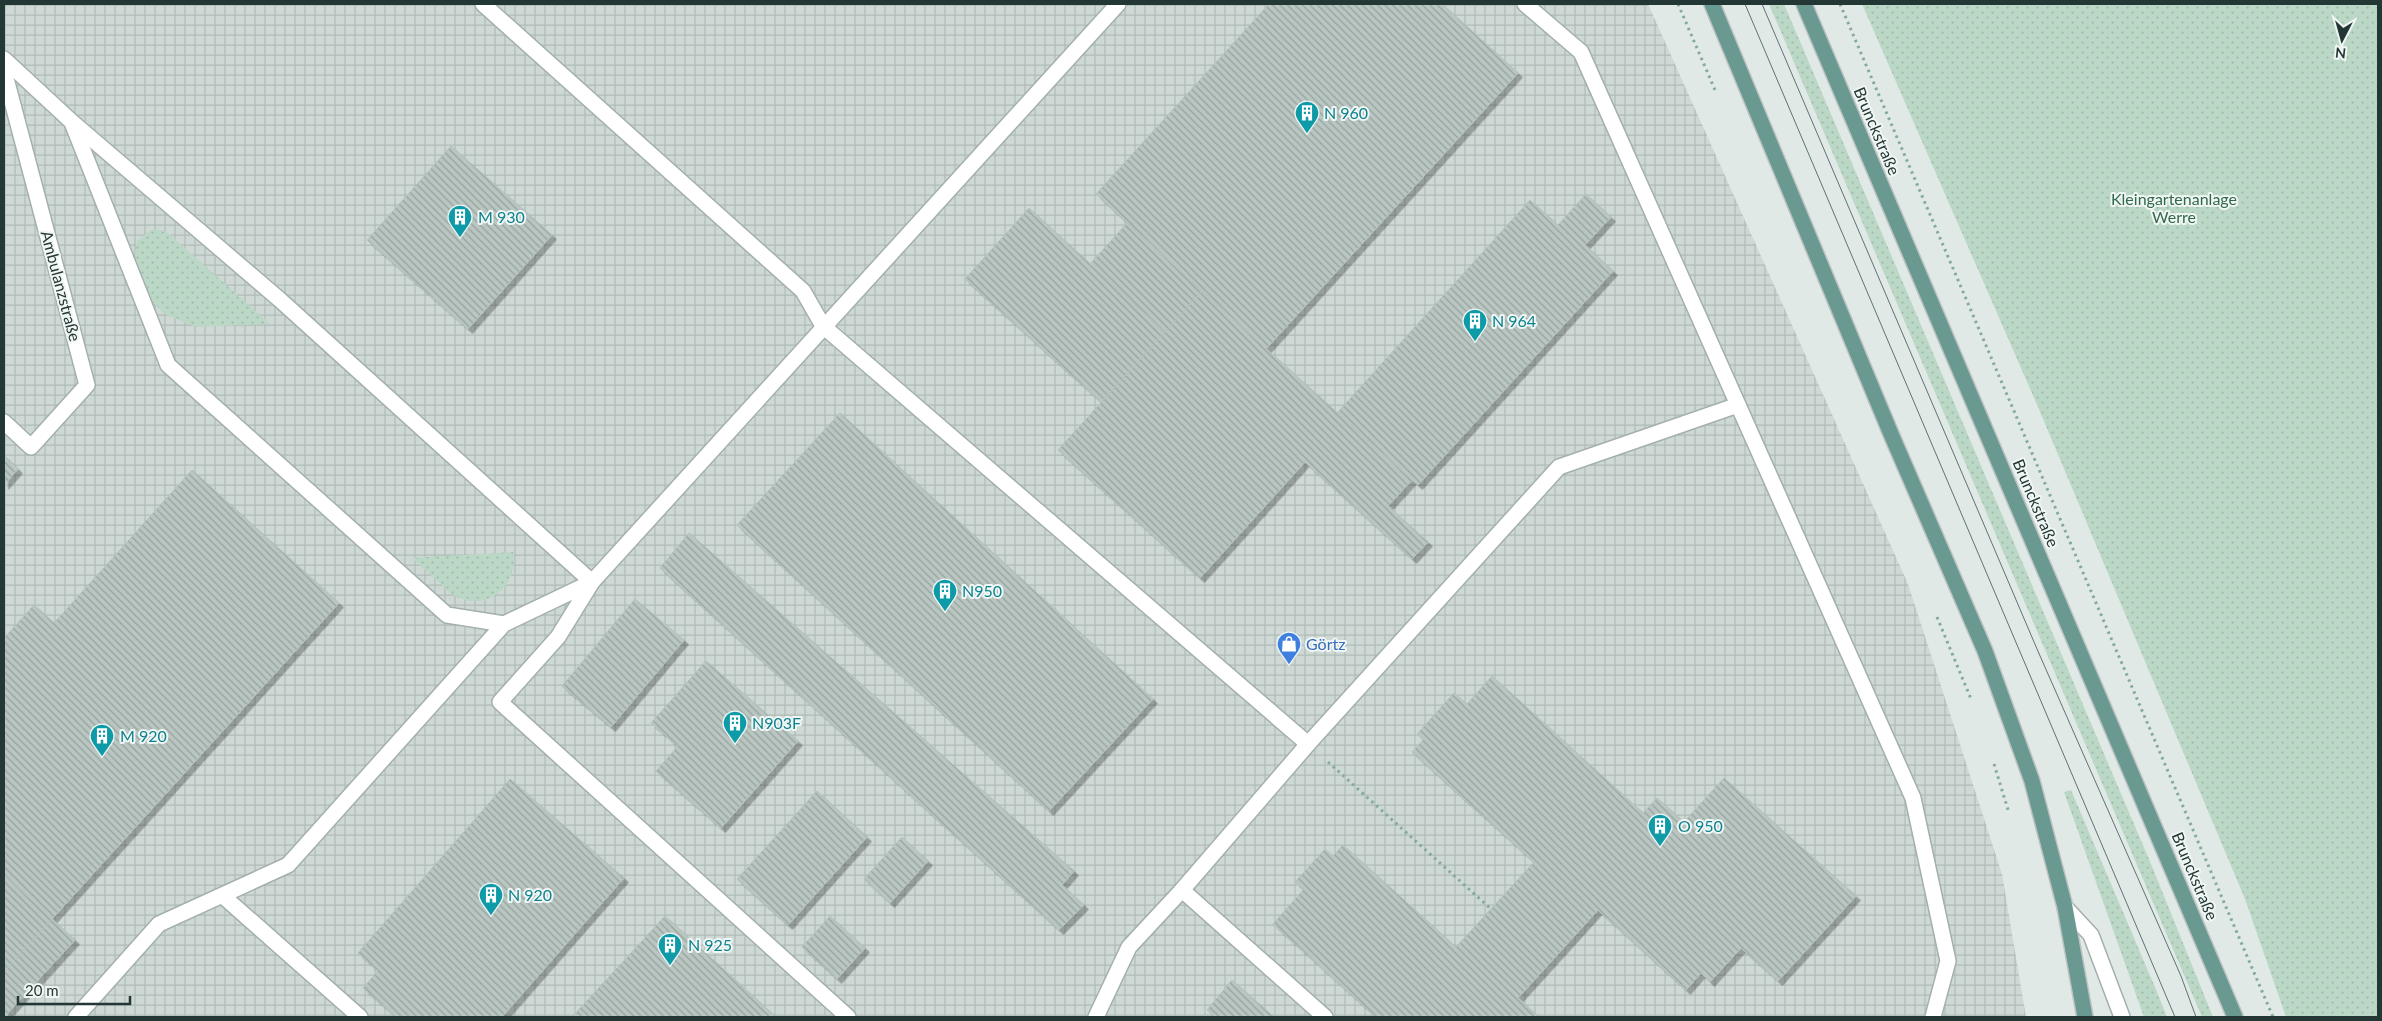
<svg xmlns="http://www.w3.org/2000/svg" width="2382" height="1021" font-family="Lato,sans-serif">
<defs>
<pattern id="industrial-grid" width="8" height="8" patternUnits="userSpaceOnUse" patternTransform="scale(1.25)"><rect width="8" height="8" fill="#ced9d5"/><path d="M0 4h8M4 0v8" fill="none" stroke="#b1bbb7"/></pattern>
<pattern id="grass-dots" width="8" height="8" patternUnits="userSpaceOnUse" patternTransform="scale(1.25)"><rect width="8" height="8" fill="#bbd8c6"/><path d="M2 2h.1M6 6h.1" fill="none" stroke="#a0baab" stroke-width="1.8" stroke-linecap="round"/></pattern>
<pattern id="building-back-hatch" width="6" height="6" patternUnits="userSpaceOnUse" patternTransform="scale(1.25)"><rect width="6" height="6" fill="#b9c6c2"/><path d="M-1 5l2 2M0 0l6 6M5-1l2 2" fill="none" stroke="#96a29e"/></pattern>
<filter id="shadow"><feDropShadow dx="4.5" dy="4.5" stdDeviation="0" flood-color="#0004"/></filter>
</defs>
<rect width="100%" height="100%" fill="#e0e9e6"/>
<polygon fill="url(#industrial-grid)" points="4,4 1648,4 1908,584 2002,874 2026,1017 4,1017"/>
<g fill="url(#grass-dots)">
<polygon points="1769,4 1784,4 2151,864 2213,1017 2202,1017"/>
<polygon points="1862,4 2378,4 2378,1017 2286,1017 2245,899 2038,407"/>
<polygon points="151,230 161,230 169,234 270,324 197,327 166,315 148,298 135,255 137,241"/>
<path d="M513 552C519 588 484 613 453 595L412 558Z"/>
<polygon points="2071,790 2157,992 2167,1017 2144,1017 2064,792"/>
</g>
<g fill="url(#building-back-hatch)" stroke="#b3c2bd" filter="url(#shadow)">
<polygon points="1269,4 1442,4 1518,73 1266,349 1096,194"/>
<polygon points="451,146 552,235 468,329 367,240"/>
<polygon points="1586,194 1611,217 1585,245 1613,271 1418,485 1337,413 1530,200 1558,225"/>
<polygon points="1029,208 1165,332 1101,402 965,279"/>
<polygon points="1127,223 1202,291 1165,332 1090,264"/>
<polygon points="1202,291 1412,480 1388,506 1428,542 1412,559 1305,462 1200,578 1058,450"/>
<polygon points="840,413 1153,699 1049,811 737,525"/>
<polygon points="4,455 18,469 4,485"/>
<polygon points="192,470 339,603 52,919 4,875 4,638 34,605 54,623"/>
<polygon points="689,533 1074,871 1062,885 1084,905 1059,930 660,568"/>
<polygon points="635,599 684,640 611,727 562,686"/>
<polygon points="706,661 798,741 721,828 656,771 678,746 651,723"/>
<polygon points="1492,676 1643,813 1657,798 1684,822 1724,778 1856,896 1778,981 1741,948 1710,982 1701,973 1686,990 1598,910 1518,998 1539,1017 1376,1017 1273,924 1304,889 1295,882 1325,849 1333,856 1343,845 1456,947 1534,862 1412,752 1423,740 1417,734 1454,693 1467,704"/>
<polygon points="510,779 624,878 502,1017 396,1017 363,988 378,971 358,953"/>
<polygon points="817,791 867,837 788,925 737,879"/>
<polygon points="902,837 928,861 890,903 864,879"/>
<polygon points="4,875 52,919 4,972"/>
<polygon points="665,916 776,1017 572,1017"/>
<polygon points="830,916 865,948 837,979 802,947"/>
<polygon points="52,919 75,940 4,1017 4,972"/>
<polygon points="1232,980 1274,1017 1215,1017 1207,1010"/>
</g>
<g fill="none" stroke-linecap="round" stroke-linejoin="round">
<defs>
<g id="minor">
<polyline points="483,4 803,291 823,326 1308,744 1559,467 1738,405"/>
<polyline points="1525,4 1581,52 1913,798 1948,961 1933,1017"/>
<polyline points="4,59 72,122 279,299 592,582 1118,4"/>
<polyline points="4,71 87,385 31,447 4,422"/>
<polyline points="73,125 168,365 447,615 504,624"/>
<polyline points="592,582 558,637 500,702 848,1017"/>
<polyline points="1182,890 1325,1017"/>
<polyline points="223,896 360,1017"/>
<polyline points="76,1017 159,924 288,865 504,624 592,582"/>
<polyline points="1096,1017 1129,947 1182,890 1308,744"/>
</g>
<polyline id="tertiary" points="2065,907 2091,935 2122,1017"/>
<g id="primary">
<polyline points="1712,4 1891,434 1985,651 2032,781 2065,907 2085,1017"/>
<polyline points="1804,4 2235,1017"/>
</g>
</defs>
<use href="#minor" stroke="#a4b0ad" stroke-width="18"/>
<use href="#tertiary" stroke="#a4b0ad" stroke-width="18"/>
<use href="#primary" stroke="#bdc3c2" stroke-width="18"/>
<g stroke="#84a9a1" stroke-width="3" stroke-dasharray="2.5 4" stroke-linecap="butt">
<polyline points="1678,4 1715,90"/>
<polyline points="1840,4 2273,1017"/>
<polyline points="1937,617 1971,699"/>
<polyline points="1328,762 1491,909"/>
<polyline points="1994,764 2009,813"/>
</g>
<use href="#minor" stroke="#fff" stroke-width="15"/>
<use href="#tertiary" stroke="#fff" stroke-width="15"/>
<use href="#primary" stroke="#6a9992" stroke-width="15"/>
<g stroke="#5d736f" stroke-width="1">
<polyline points="1745,4 2175,1017"/>
<polyline points="1762,4 2037,649 2181,976 2196,1017"/>
</g>
</g>
<defs>
<symbol id="building-pin" viewBox="-11 -11 22 30"><path d="M0 17L-7.5 6A9.5 9.5 0 1 1 7.5 6Z" fill="#0f9aa8" stroke="#f0f6f4"/><path d="M-4-6H4V6H1V3H-1V6H-4ZM-2.5-4.3h1.7v1.8h-1.7ZM.8-4.3h1.7v1.8H.8ZM-2.5-1h1.7V.8h-1.7ZM.8-1h1.7V.8H.8Z" fill="#fff"/></symbol>
<symbol id="shop-pin" viewBox="-11 -11 22 30"><path d="M0 17L-7.5 6A9.5 9.5 0 1 1 7.5 6Z" fill="#3f7fe0" stroke="#f0f6f4"/><path d="M-5-2.5h2.3a2.7 3.5 0 0 1 5.4 0H5L5.5 6h-11ZM-1.5-2.5h3a1.5 2.3 0 0 0-3 0Z" fill="#fff"/></symbol>
</defs>
<g fill-rule="evenodd">
<use href="#building-pin" x="1293" y="99" width="28" height="38"/>
<use href="#building-pin" x="446" y="203" width="28" height="38"/>
<use href="#building-pin" x="1461" y="307" width="28" height="38"/>
<use href="#building-pin" x="931" y="577" width="28" height="38"/>
<use href="#shop-pin" x="1275" y="630" width="28" height="38"/>
<use href="#building-pin" x="721" y="709" width="28" height="38"/>
<use href="#building-pin" x="88" y="722" width="28" height="38"/>
<use href="#building-pin" x="1646" y="812" width="28" height="38"/>
<use href="#building-pin" x="477" y="881" width="28" height="38"/>
<use href="#building-pin" x="656" y="931" width="28" height="38"/>
</g>
<g text-anchor="middle" stroke-width="4" stroke-linejoin="round" paint-order="stroke">
<g font-size="16" fill="#0d838f" stroke="#f0f6f4" text-anchor="start">
<text x="1324" y="119">N 960</text>
<text x="478" y="223">M 930</text>
<text x="1492" y="327">N 964</text>
<text x="962" y="597">N950</text>
<text x="752" y="729">N903F</text>
<text x="120" y="742">M 920</text>
<text x="1678" y="832">O 950</text>
<text x="508" y="901">N 920</text>
<text x="688" y="951">N 925</text>
</g>
<g font-size="16" fill="#233734" stroke="#f0f6f4">
<text transform="translate(1877 131) rotate(67)" y="6">Brunckstraße</text>
<text transform="translate(61 286) rotate(75)" y="6">Ambulanzstraße</text>
<text transform="translate(2036 503) rotate(67)" y="6">Brunckstraße</text>
<text transform="translate(2195 876) rotate(67)" y="6">Brunckstraße</text>
</g>
<g font-size="16" fill="#32694d" stroke="#f0f6f4">
<text x="2174" y="205">Kleingartenanlage<tspan x="2174" dy="18">Werre</tspan></text>
</g>
<g font-size="16" fill="#366cbe" stroke="#f0f6f4" text-anchor="start">
<text x="1306" y="650">Görtz</text>
</g>
</g>
<rect width="2382" height="1021" fill="none" stroke="#233734" stroke-width="10"/>
<g transform="translate(2342 40) rotate(186)" stroke="#f0f6f4" stroke-width="4" paint-order="stroke">
<path d="M0-4L9 19L0 12L-9 19Z" fill="#233734"/>
<text y="-8" font-size="14" font-weight="bold" text-anchor="middle" fill="#233734">N</text>
</g>
<path d="M18 996v8h112v-8" fill="none" stroke="#233734" stroke-width="2.5"/>
<text x="25" y="996" font-size="15" fill="#233734" stroke="#f0f6f4" stroke-width="4" paint-order="stroke">20 m</text>
</svg>
